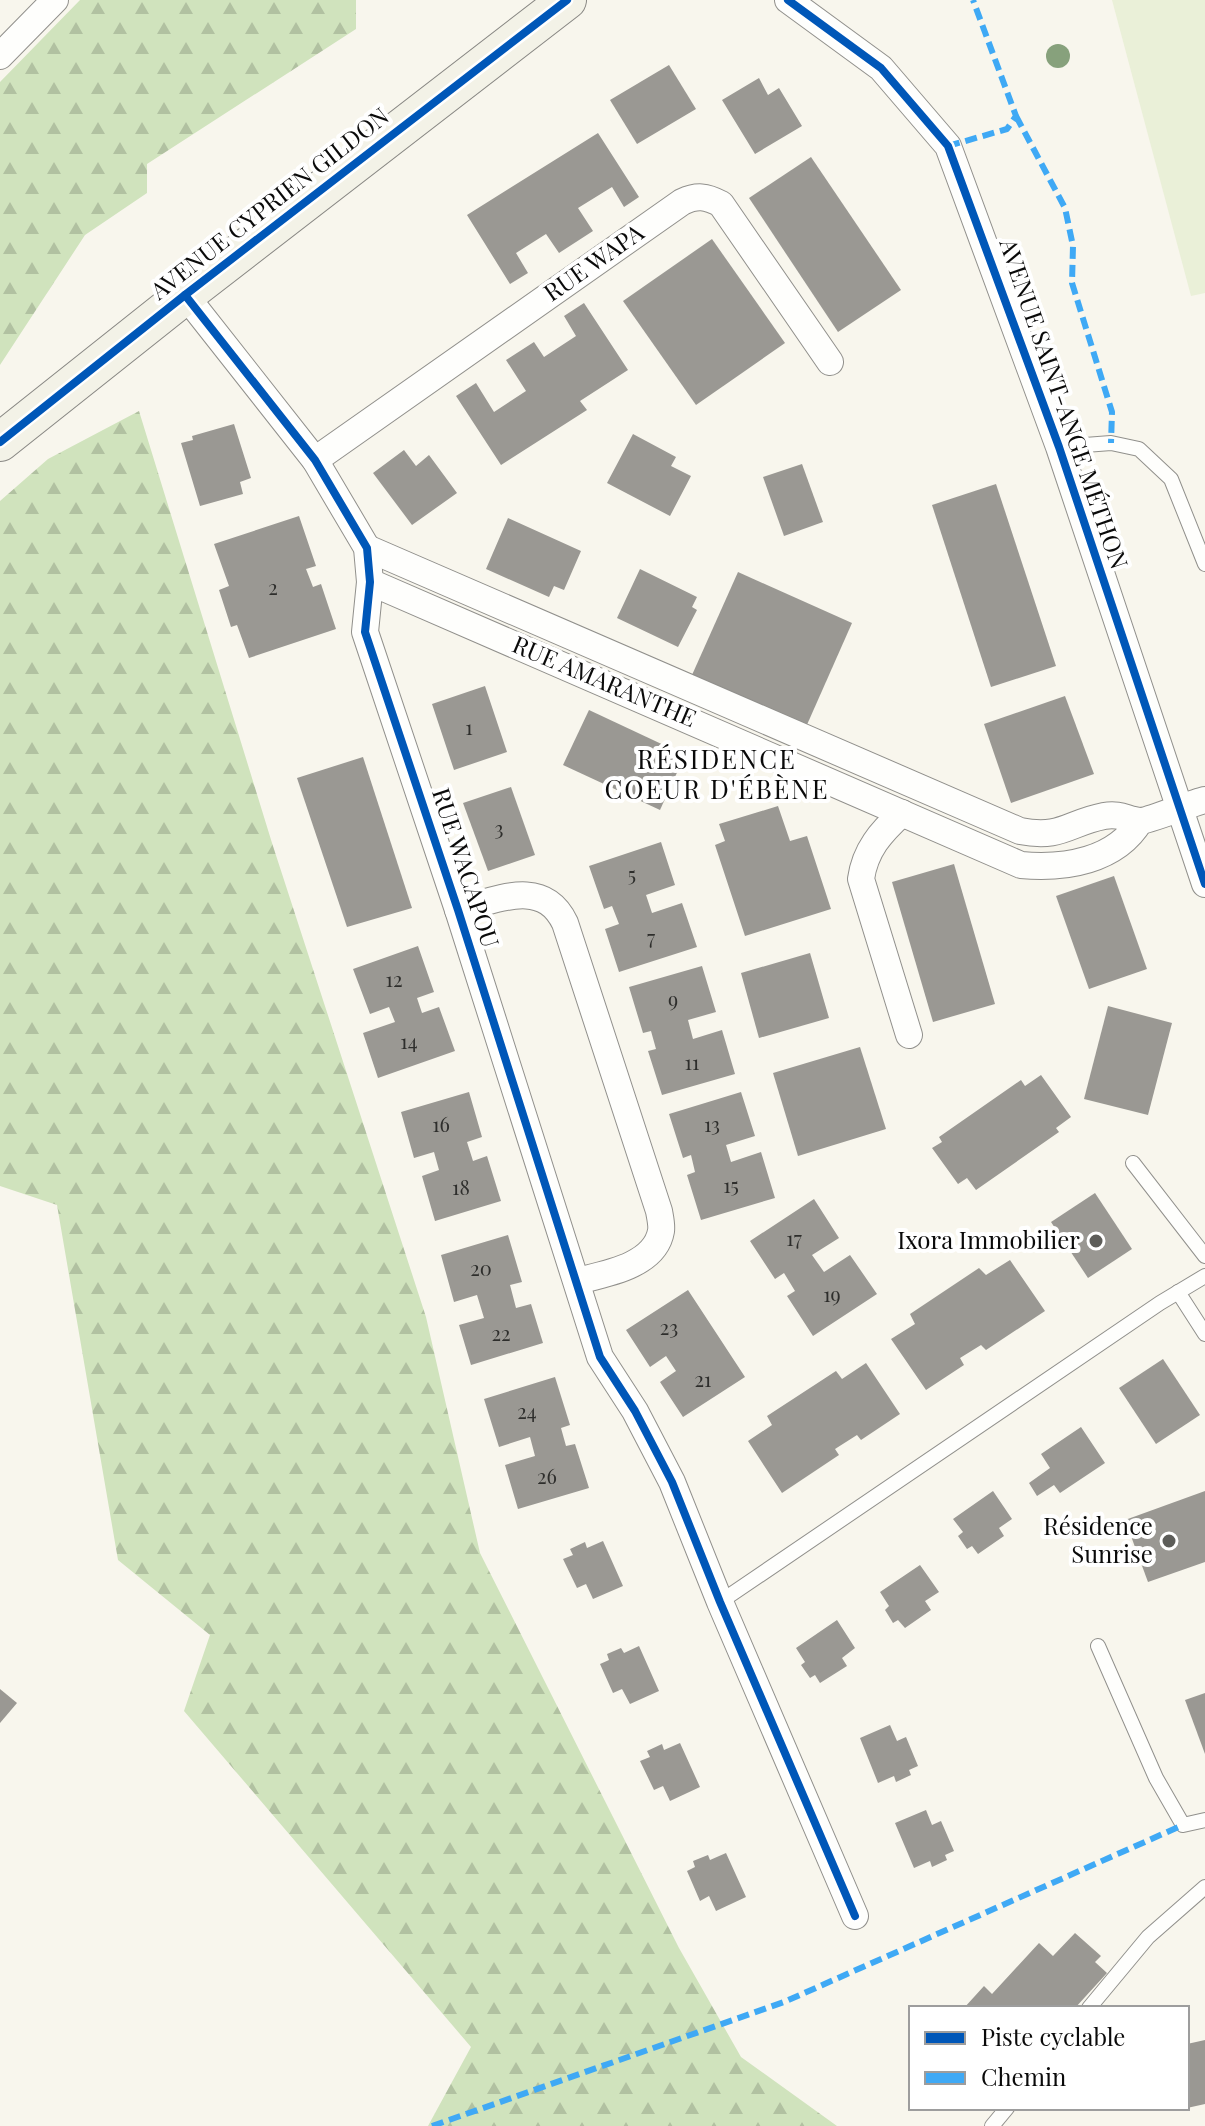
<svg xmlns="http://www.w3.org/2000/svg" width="1205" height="2126" font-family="'Playfair Display',serif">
<defs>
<pattern id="forest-firs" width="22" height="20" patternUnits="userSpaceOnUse" patternTransform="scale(2)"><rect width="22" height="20" fill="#d0e3bd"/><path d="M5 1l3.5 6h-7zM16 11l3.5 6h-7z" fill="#b1c1a1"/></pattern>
</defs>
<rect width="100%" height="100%" fill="#f8f6ed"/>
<g fill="url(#forest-firs)">
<polygon points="80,0 356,0 356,29 147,164 147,193 85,235 0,365 0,82"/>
<polygon points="139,411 272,843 426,1317 480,1553 679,1948 741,2057 837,2126 428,2126 471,2047 184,1711 210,1635 118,1560 57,1205 0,1186 0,501 48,459"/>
</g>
<polygon fill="#eaf0d8" points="1112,0 1205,0 1205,293 1191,296"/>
<g fill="#9a9893">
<polygon points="669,65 696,109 637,144 610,100"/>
<polygon points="759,78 768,95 779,88 802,126 755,154 722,100"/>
<polygon points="598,133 639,197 624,207 612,187 578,208 593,231 559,253 546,234 516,253 528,273 510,284 467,215"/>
<polygon points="811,157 901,290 838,332 749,198"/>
<polygon points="712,239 785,343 696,405 623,301"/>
<polygon points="584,303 628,370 580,401 587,410 501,465 456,396 476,383 494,412 526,391 506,360 534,342 544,357 576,336 564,316"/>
<polygon points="234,424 251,478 240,482 243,494 200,506 181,443 193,440 192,436"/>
<polygon points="633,434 676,457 671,466 691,476 670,516 607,483"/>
<polygon points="404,450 416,466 429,455 457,493 412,525 373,473"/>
<polygon points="802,464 823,522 784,536 763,477"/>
<polygon points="996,484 1056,666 991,687 932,505"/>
<polygon points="299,516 316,566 306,569 313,587 321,584 336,629 249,658 237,625 231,627 219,590 229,586 214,544"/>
<polygon points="508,518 581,551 564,590 554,586 549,597 486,569"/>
<polygon points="640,569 697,597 692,607 697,610 678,647 617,618"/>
<polygon points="738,572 852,623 806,727 692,675"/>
<polygon points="485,686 507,752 454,770 432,704"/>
<polygon points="1065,696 1094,774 1011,803 984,724"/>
<polygon points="589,710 685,755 660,810 563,765"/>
<polygon points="363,757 412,908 347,927 297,778"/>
<polygon points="511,787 535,855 488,871 463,803"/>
<polygon points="778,806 790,841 807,836 831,909 745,936 715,845 725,841 719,824"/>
<polygon points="661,842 675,885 646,895 652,913 682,903 697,947 619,972 605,929 619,924 612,906 604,909 589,866"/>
<polygon points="954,864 995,1004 933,1022 892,882"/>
<polygon points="1114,876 1147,969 1089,989 1056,896"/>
<polygon points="418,946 434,992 417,998 422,1013 439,1007 455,1051 378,1078 363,1033 395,1022 389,1007 370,1014 353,969"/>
<polygon points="810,953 829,1018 759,1038 741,973"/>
<polygon points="702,966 716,1012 688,1020 693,1039 722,1030 735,1074 662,1095 648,1051 656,1049 651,1031 643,1033 629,987"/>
<polygon points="1108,1006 1172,1023 1148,1115 1084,1099"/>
<polygon points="860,1047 886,1129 798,1156 773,1073"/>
<polygon points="1041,1075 1071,1117 1056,1128 1059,1132 976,1190 967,1178 958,1184 932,1148 942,1142 939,1137 1021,1080 1025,1086"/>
<polygon points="469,1092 482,1137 467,1142 473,1161 487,1156 501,1201 435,1221 422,1176 439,1170 434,1152 414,1158 401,1112"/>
<polygon points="741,1092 755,1136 726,1145 731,1162 761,1152 775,1198 701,1220 687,1175 695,1172 691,1155 683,1158 669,1114"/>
<polygon points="1095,1193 1132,1249 1088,1278 1051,1222"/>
<polygon points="814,1199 839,1238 812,1255 824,1272 850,1255 877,1294 813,1336 787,1296 795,1291 784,1273 775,1279 750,1241"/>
<polygon points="508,1235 522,1282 510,1285 516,1308 531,1304 543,1343 471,1365 459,1325 484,1318 477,1295 454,1302 441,1255"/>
<polygon points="1010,1260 1045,1311 986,1350 981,1345 960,1358 964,1365 926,1390 891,1339 915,1324 910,1314 979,1268 986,1275"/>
<polygon points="688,1290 745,1377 683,1417 660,1382 676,1371 666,1356 650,1367 626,1330"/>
<polygon points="1163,1359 1200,1415 1156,1444 1119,1388"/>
<polygon points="866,1363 900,1414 861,1440 857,1435 835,1449 839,1455 782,1493 748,1441 772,1425 767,1416 836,1371 842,1379"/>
<polygon points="555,1377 570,1425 561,1428 566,1446 575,1444 589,1488 518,1509 505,1465 535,1456 530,1437 499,1447 484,1399"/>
<polygon points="1081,1427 1105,1463 1060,1493 1054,1485 1037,1496 1029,1483 1050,1468 1041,1454"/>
<polygon points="993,1491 1012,1519 999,1528 1004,1536 978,1554 972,1546 967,1549 958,1536 963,1532 953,1519"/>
<polygon points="1205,1491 1205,1562 1148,1582 1125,1520"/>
<polygon points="603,1541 623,1586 593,1599 586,1584 577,1588 563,1559 573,1555 570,1549 585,1542 587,1548"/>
<polygon points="920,1565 939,1592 925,1601 931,1610 905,1628 898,1620 893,1623 885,1610 889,1606 880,1592"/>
<polygon points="837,1620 855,1648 842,1658 847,1666 820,1683 815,1675 810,1678 801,1665 805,1662 796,1648"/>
<polygon points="639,1646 659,1691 630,1704 622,1689 613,1693 600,1664 609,1660 607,1654 621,1648 624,1653"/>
<polygon points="0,1689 17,1703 0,1723"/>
<polygon points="1205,1693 1205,1754 1185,1700"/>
<polygon points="890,1725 897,1741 906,1737 918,1766 909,1770 911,1775 896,1782 894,1776 878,1783 860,1738"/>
<polygon points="680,1743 700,1787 670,1801 663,1786 654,1790 640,1761 650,1757 647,1751 662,1744 664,1750"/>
<polygon points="926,1810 932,1825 941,1821 954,1851 945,1855 947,1860 932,1867 930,1861 914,1868 895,1823"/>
<polygon points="726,1853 746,1897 716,1911 709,1896 700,1901 687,1871 695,1867 693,1861 708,1855 710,1860"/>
<polygon points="1075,1933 1101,1956 1095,1962 1107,1973 1075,2008 964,2008 984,1986 992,1994 1039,1943 1053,1956"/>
<polygon points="1205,2040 1205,2104 1187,2108 1187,2044"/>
</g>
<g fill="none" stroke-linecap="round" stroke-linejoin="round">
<defs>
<g id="lane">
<polyline points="1059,447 1111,443 1139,449 1171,479 1205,564"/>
<polyline points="1133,1163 1205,1256"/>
<polyline points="1178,1292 1205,1334"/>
<polyline points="720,1602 1160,1303 1205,1276"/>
<polyline points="1098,1646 1156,1778 1183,1825 1205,1820"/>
<polyline points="1089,2008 1148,1937 1205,1887"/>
<polyline points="992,2126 1007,2108"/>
</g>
<g id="street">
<polyline points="788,0 881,68 948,146 1059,447 1205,884"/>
<polyline points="0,56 55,0"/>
<polyline points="185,295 315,460 367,548 370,582 365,632 458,910 600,1357 635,1411 672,1482 720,1602 855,1916"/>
<path d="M315 460 682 202C697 195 706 196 721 204L830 362"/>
<path d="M367 548 1020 831C1062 839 1068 823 1104 816 1121 813 1127 820 1140 821 1148 821 1192 803 1205 800"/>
<path d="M370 582 1021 865C1065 869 1116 861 1140 821"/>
<path d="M902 813C881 832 865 850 861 879L909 1035"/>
<path d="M458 910C497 900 543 877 565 923L659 1211C660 1217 662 1225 661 1231 655 1266 605 1274 577 1281"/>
</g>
<polyline id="secondary" points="0,442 185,295 567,0"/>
</defs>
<use href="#lane" stroke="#91908c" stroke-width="16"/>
<use href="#street" stroke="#91908c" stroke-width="28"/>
<use href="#secondary" stroke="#888783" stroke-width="40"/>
<use href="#lane" stroke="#fefefc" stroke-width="14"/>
<use href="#street" stroke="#fefefc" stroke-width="26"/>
<use href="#secondary" stroke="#f3f2e7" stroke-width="38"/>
<g stroke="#3fa9f5" stroke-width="6" stroke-dasharray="12 6" stroke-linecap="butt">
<polyline points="1016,116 1065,208 1073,246 1072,283 1112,412 1111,443"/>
<polyline points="948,146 1007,129 1016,116 973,0"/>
<polyline points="432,2126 784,2002 1183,1825"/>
</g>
<defs>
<g id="cycleway">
<polyline points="788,0 881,68 948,146 1059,447 1205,884"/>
<polyline points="185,295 315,460 367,548 370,582 365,632 458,910 600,1357 635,1411 672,1482 720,1602 855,1916"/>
<polyline points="0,442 185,295 567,0"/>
</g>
</defs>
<use href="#cycleway" stroke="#fff" stroke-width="13"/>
<use href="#cycleway" stroke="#0057b8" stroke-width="8"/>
</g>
<circle fill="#87a17c" cx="1058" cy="56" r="12"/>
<g fill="#5d5d59" stroke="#fff" stroke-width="3">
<circle cx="1096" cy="1241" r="8"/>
<circle cx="1169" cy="1541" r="8"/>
</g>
<g text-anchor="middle" stroke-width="8" stroke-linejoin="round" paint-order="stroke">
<g font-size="20" fill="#2e2e2c">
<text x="273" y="595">2</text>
<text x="469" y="735">1</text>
<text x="499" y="836">3</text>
<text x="632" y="882">5</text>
<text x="651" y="945">7</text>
<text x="394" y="987">12</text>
<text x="673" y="1007">9</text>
<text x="409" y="1049">14</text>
<text x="692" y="1070">11</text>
<text x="441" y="1132">16</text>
<text x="712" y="1132">13</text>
<text x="731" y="1193">15</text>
<text x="461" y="1195">18</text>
<text x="794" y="1246">17</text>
<text x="481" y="1276">20</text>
<text x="832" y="1302">19</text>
<text x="669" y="1335">23</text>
<text x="501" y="1341">22</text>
<text x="703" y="1387">21</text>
<text x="527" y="1419">24</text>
<text x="547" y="1484">26</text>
</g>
<g font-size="24" fill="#0a0a0a" stroke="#fff">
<text transform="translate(270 204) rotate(-38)" y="8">AVENUE CYPRIEN GILDON</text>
<text transform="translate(594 263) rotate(-35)" y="8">RUE WAPA</text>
<text transform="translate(1063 404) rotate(71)" y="8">AVENUE SAINT-ANGE MÉTHON</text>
<text transform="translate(604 682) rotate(23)" y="8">RUE AMARANTHE</text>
<text transform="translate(465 868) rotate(72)" y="8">RUE WACAPOU</text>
</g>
<g font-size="24" fill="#0a0a0a" stroke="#fff" text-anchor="end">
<text x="1080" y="1249">Ixora Immobilier</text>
<text x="1153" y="1535">Résidence<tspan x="1153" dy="28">Sunrise</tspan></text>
</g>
<g font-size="26" letter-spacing="2" fill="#0a0a0a" stroke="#fff">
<text x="717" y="769">RÉSIDENCE<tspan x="717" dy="30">COEUR D'ÉBÈNE</tspan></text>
</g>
</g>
<rect x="909" y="2006" width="280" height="104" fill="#ffffff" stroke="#9d9d9d" stroke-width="2"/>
<rect x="925" y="2032" width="40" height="12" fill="#0057b8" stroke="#9d9d9d" stroke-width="2"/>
<text x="981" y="2046" font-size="24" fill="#0a0a0a">Piste cyclable</text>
<rect x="925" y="2072" width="40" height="12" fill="#3fa9f5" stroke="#9d9d9d" stroke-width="2"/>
<text x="981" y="2086" font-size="24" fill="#0a0a0a">Chemin</text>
</svg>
